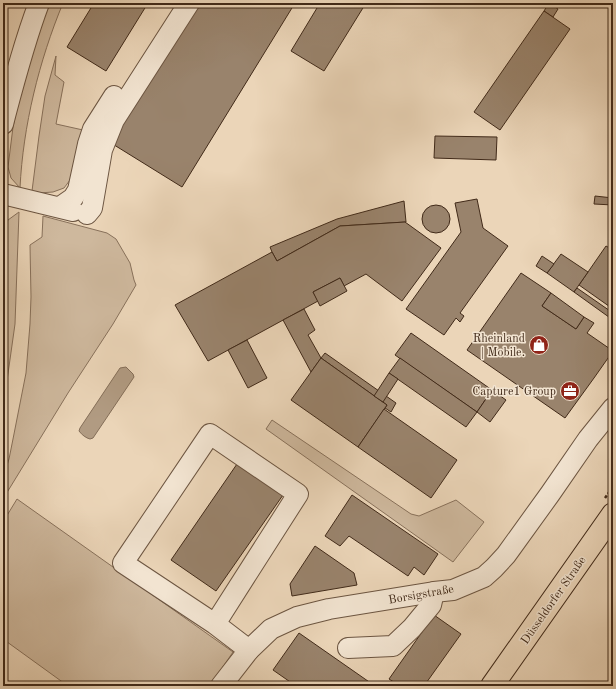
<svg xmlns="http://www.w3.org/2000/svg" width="616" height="689" font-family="'Old Standard TT',serif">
<rect width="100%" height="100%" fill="#ebd5b8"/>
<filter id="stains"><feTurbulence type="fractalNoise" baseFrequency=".005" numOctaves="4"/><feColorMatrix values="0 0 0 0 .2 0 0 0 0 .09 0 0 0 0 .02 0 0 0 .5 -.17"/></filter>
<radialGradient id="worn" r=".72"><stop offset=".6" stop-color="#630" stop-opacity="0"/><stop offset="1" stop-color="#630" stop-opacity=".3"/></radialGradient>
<g fill="#ceb89d" stroke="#88715b">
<path d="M46 3H63C39 61 23 126 20 188L11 178 8 167 13 127 20 95Z"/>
<polygon points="56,56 55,75 64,82 56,124 83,130 70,180 64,188 53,192 39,193 32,191 39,136 45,96"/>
<polygon points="19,212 15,324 3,409 3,228 8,220"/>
<polygon points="43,216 107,233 116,239 130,263 134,280 136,285 113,324 68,393 3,499 3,478 9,459 13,439 26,373 30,324 31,297 30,245 42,237"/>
<polygon points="272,420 411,514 419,516 456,500 484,522 453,562 266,429"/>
<polygon points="17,499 233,652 210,686 68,686 3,639 3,522"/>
</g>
<path fill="#b19b82" stroke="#846e58" d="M126 367 133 374 134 377 93 438 90 439C86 438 82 435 79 431L80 428 120 368Z"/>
<g fill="#99836c" stroke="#412a19">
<polygon points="94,3 148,3 106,71 67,47"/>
<polygon points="197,3 295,3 182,187 111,143"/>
<polygon points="320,3 366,3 324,71 291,51"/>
<polygon points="549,3 558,9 553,17 544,11"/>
<polygon points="544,11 570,29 500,130 474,112"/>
<polygon points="435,136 497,137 496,160 434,158"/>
<polygon points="595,196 613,198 613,205 594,204"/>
<polygon points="477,199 483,228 508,246 460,313 464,316 460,322 456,318 444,335 406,309 461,232 455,203"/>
<polygon points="404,201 406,222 340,226 277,261 272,252 270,247 337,219"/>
<circle cx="436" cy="219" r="14"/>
<polygon points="405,222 441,248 402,301 366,274 344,286 340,278 313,292 318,301 208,361 175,305 272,252 277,261 340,226"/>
<polygon points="606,246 613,250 613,309 579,285"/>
<polygon points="561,254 588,272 574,292 547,273"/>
<polygon points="542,256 554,264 547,273 536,266"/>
<polygon points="521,273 551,293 542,306 576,329 584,317 594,323 587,333 613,351 594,378 565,418 467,350"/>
<polygon points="340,278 347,291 320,306 313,292"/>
<polygon points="577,288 613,313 613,320 574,292"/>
<polygon points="551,293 584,317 576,329 542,306"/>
<polygon points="304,309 315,330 308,335 321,358 311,372 283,320"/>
<polygon points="411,333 492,390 477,412 395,355"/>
<polygon points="247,340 267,378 248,388 228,350"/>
<polygon points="325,353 396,403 391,412 385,408 387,405 321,358"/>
<polygon points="321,358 387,405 358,447 291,400"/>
<polygon points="400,358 477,412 466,427 389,373"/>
<polygon points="389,373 398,379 383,402 374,396"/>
<polygon points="492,390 506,400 490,422 477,412"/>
<polygon points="384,409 457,460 431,498 358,447"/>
<polygon points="237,464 283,495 216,591 171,560"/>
<polygon points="352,495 438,554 424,575 414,567 408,576 349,536 340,546 325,536"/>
<polygon points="315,546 354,573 357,585 292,596 290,584"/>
<polygon points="434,615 461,634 424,686 400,686 389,679"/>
<polygon points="299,633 375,686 296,686 273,670"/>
</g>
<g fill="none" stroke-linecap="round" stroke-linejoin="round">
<defs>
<g id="minor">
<path d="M3 124 5 116C15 78 25 40 39 3"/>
<polyline points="3,194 73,211"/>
<polyline points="60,207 73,198 78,190 88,144 93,129 114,96"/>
<polyline points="87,214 92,208 102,150 114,120 189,3"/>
<polyline points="215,624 123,563 210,434 298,494 215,624 249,650"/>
<polyline points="348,648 393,646 412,628 431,605 434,592"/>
<polyline points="221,686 249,650 271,629 297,617 329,609 434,592 453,590 484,577 494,568 506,555 550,494 588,439 613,408"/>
</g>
<polyline id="major" points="492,686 613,514"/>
</defs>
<use href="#minor" stroke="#6c5541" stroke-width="22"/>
<use href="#major" stroke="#412a19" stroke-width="24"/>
<polyline stroke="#412a19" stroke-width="2.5" stroke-dasharray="3 2" stroke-linecap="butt" points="605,498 613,487"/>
<use href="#minor" stroke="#f2e4d1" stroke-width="20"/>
<use href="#major" stroke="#ebd5b8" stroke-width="22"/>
</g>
<defs>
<symbol id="shop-disc" viewBox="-11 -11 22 22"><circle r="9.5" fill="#8f2418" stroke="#f2e4d1"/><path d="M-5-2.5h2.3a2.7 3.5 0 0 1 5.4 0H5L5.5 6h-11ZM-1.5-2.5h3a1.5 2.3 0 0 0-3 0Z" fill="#fff"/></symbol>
<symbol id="office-disc" viewBox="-11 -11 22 22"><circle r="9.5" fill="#8f2418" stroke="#f2e4d1"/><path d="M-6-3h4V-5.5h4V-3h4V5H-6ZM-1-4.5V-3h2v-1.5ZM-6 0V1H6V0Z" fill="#fff"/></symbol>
</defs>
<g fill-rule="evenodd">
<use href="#shop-disc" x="528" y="334" width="22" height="22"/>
<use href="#office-disc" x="559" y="380" width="22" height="22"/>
</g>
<g text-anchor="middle" stroke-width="3" stroke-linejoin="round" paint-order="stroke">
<g font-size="12" fill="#412a19" stroke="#f2e4d1" text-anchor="end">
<text x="525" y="342">Rheinland<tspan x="525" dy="14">| Mobile.</tspan></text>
<text x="556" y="395">Capture1 Group</text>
</g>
<g font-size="12" fill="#412a19" stroke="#f2e4d1">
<text transform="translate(421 594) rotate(-10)" y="4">Borsigstraße</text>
<text transform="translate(553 600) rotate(-55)" y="4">Düsseldorfer Straße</text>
</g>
</g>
<rect width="616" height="689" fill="none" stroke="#ebd5b8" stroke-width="16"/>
<rect x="4" y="4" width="608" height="681" fill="none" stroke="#412a19" stroke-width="2"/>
<rect x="8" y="8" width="600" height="673" fill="none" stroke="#412a19"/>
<rect width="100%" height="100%" filter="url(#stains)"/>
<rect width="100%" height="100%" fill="url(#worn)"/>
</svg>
